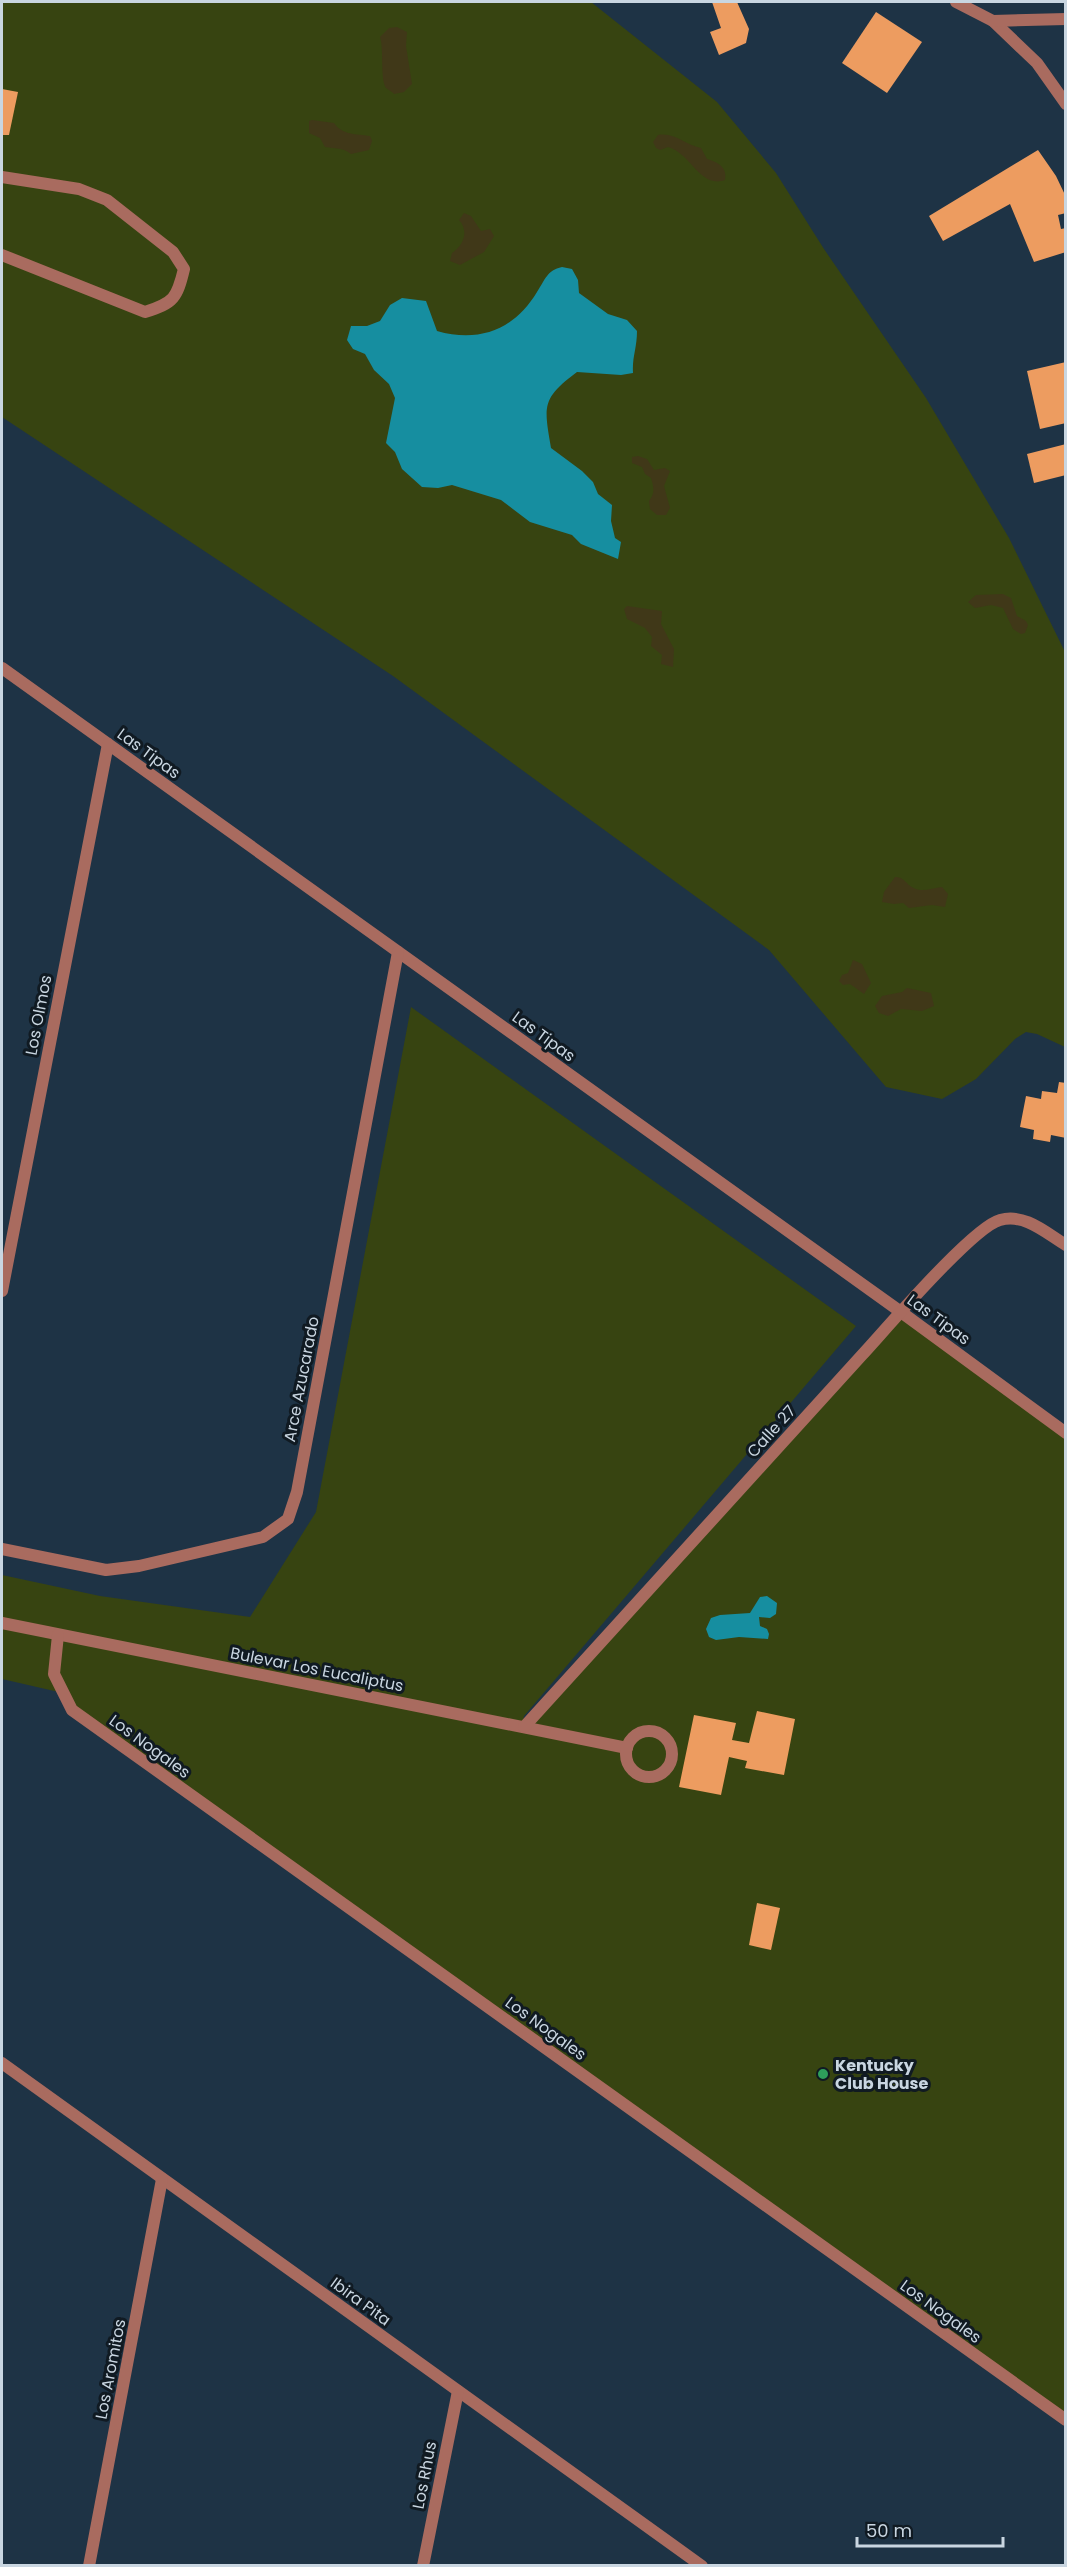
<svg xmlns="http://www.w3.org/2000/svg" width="1067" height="2567" font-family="Poppins,sans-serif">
<rect width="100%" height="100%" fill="#1e3345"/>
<g fill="#374411">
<polygon points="2,2 591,2 717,102 776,173 824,249 926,398 1009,538 1065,652 1065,1047 1037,1034 1026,1032 1015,1039 976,1079 942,1099 886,1087 769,950 393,676 2,417"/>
<polygon points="411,1007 856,1326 524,1716 522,1727 901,1312 1065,1433 1065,2420 72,1710 63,1693 2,1679 2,1575 100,1596 250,1617 316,1512"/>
</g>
<g fill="#403818">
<path d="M397 27 407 32 406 46 412 84 404 92 394 94C394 93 386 88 386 88 380 79 384 49 380 37L389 28Z"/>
<path d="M312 120 334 123C342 135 356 134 370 136L372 141 369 150 351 154C342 147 336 149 325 147L320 138 309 133V121Z"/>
<path d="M658 135C675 132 685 145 701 148L707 159C717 162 728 167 725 180 700 189 691 153 668 147L660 150 656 148 653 142Z"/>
<path d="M464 213 471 216 481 231 490 229 494 236 484 252 460 265 450 261 452 253C464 245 469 231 459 220Z"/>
<path d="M638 456 647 459 654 470 665 468 670 471 664 486 670 508 666 515H657L650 509 649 501C655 493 654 488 651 478L645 474 642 467 632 463V457Z"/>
<polygon points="1003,594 1011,598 1017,616 1026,621 1028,625 1025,633 1021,634 1013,629 1003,608 991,605 975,608 968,602 976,595"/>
<polygon points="627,606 662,611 661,624 674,649 673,667 661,664 662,655 651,646 652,637 645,628 627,619 624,609"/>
<path d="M895 877C906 877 906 886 916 889 923 892 934 888 942 887L948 894 945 907 932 905 909 908 903 903 894 904 882 902 884 892Z"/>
<polygon points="853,960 862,964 871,983 864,994 850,984 843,985 839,981 842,975 848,973"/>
<polygon points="907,988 931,993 934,1006 922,1011 901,1009 888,1016 879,1013 875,1006 882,996 902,992"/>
</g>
<g fill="#168ea0">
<path d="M562 267 572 269 578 280 579 293 608 314 627 320 637 331C637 348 632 357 633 373L621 375 577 372C541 399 544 406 551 448L582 471 593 482 598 494 612 505 611 521 615 538 621 542 618 559 581 544 572 535 530 522 501 500 452 485 438 488 422 487 402 469 395 452 386 443 395 398 389 384 374 370 365 354 353 349 347 340 351 326H367L380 321 390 305 402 298 426 301 437 331C479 343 514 330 537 292 545 280 547 270 562 267Z"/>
<polygon points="767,1596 777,1603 776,1614 770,1618 759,1617 760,1626 767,1629 769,1634 768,1639 739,1637 716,1640 709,1637 706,1629 711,1618 720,1615 750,1613 760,1597"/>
</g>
<g fill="#ed9c60">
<polygon points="712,2 737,2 749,29 746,43 719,55 710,32 721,28"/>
<polygon points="876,12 922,42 887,93 842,63"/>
<polygon points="2,89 18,92 9,135 2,135"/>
<polygon points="1038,150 1056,176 1066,197 1066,213 1058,215 1061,229 1066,228 1066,252 1034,262 1010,204 943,241 929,216"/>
<polygon points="1066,362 1066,423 1040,429 1027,371"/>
<polygon points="1066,444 1066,475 1034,483 1027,454"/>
<polygon points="1059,1082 1066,1083 1066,1138 1051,1135 1050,1142 1033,1139 1034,1130 1020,1127 1026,1096 1041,1099 1042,1091 1057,1093"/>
<polygon points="757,1711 795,1719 784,1775 745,1768 747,1761 729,1757 721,1795 679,1787 694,1715 736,1723 732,1740 749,1743"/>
<polygon points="757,1903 780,1908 771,1950 749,1945"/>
</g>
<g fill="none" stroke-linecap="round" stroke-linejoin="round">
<g stroke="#a96b5f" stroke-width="12">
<polyline points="956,2 993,21 1037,63 1066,104"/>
<polyline points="993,21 1066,19"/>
<path d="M2 177 79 189 107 200 173 252 184 269C177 298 174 303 145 312L2 255"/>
<polyline points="2,668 901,1312 1066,1433"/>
<polyline points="2,1291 108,744"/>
<polyline points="2,1549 106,1570 139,1566 263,1537 288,1519 297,1492 398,952"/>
<polyline points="2,1623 627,1748"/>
<polyline points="58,1635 54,1674 72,1710 1066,2420"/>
<path d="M524 1727C637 1603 749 1479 862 1355 886 1329 973 1227 1000 1220 1025 1213 1046 1233 1066 1245"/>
<circle cx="649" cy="1754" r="23"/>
<polyline points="2,2063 702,2566"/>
<polyline points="89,2566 162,2179"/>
<polyline points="423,2566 458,2391"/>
</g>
</g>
<circle fill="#2e9e5b" stroke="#101a22" stroke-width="2" cx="823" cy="2074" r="6"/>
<g text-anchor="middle" stroke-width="6" stroke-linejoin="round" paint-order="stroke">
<g font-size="16" fill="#c9d6e1" stroke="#101a22">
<text transform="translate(149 753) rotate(36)" y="6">Las Tipas</text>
<text transform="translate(38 1015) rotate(-79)" y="6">Los Olmos</text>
<text transform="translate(544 1036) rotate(36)" y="6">Las Tipas</text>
<text transform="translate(939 1319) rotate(36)" y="6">Las Tipas</text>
<text transform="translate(301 1379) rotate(-79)" y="6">Arce Azucarado</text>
<text transform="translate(771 1431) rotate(-48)" y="6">Calle 27</text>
<text transform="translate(317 1669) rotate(11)" y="6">Bulevar Los Eucaliptus</text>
<text transform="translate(150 1746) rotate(36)" y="6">Los Nogales</text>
<text transform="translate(546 2028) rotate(36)" y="6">Los Nogales</text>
<text transform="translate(361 2301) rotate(36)" y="6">Ibira Pita</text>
<text transform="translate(941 2311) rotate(36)" y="6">Los Nogales</text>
<text transform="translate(110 2369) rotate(-79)" y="6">Los Aromitos</text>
<text transform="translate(424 2475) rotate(-79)" y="6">Los Rhus</text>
</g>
<g font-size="16" font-weight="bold" fill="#c9d6e1" stroke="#101a22" text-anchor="start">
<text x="835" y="2071">Kentucky<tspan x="835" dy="18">Club House</tspan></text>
</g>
</g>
<rect width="1067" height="2567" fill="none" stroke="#c9d6e1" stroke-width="6"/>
<path d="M857 2537v9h146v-9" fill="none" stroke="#c9d6e1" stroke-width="3"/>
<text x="866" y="2537" font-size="18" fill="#c9d6e1" stroke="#101a22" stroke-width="4.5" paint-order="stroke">50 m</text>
</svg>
